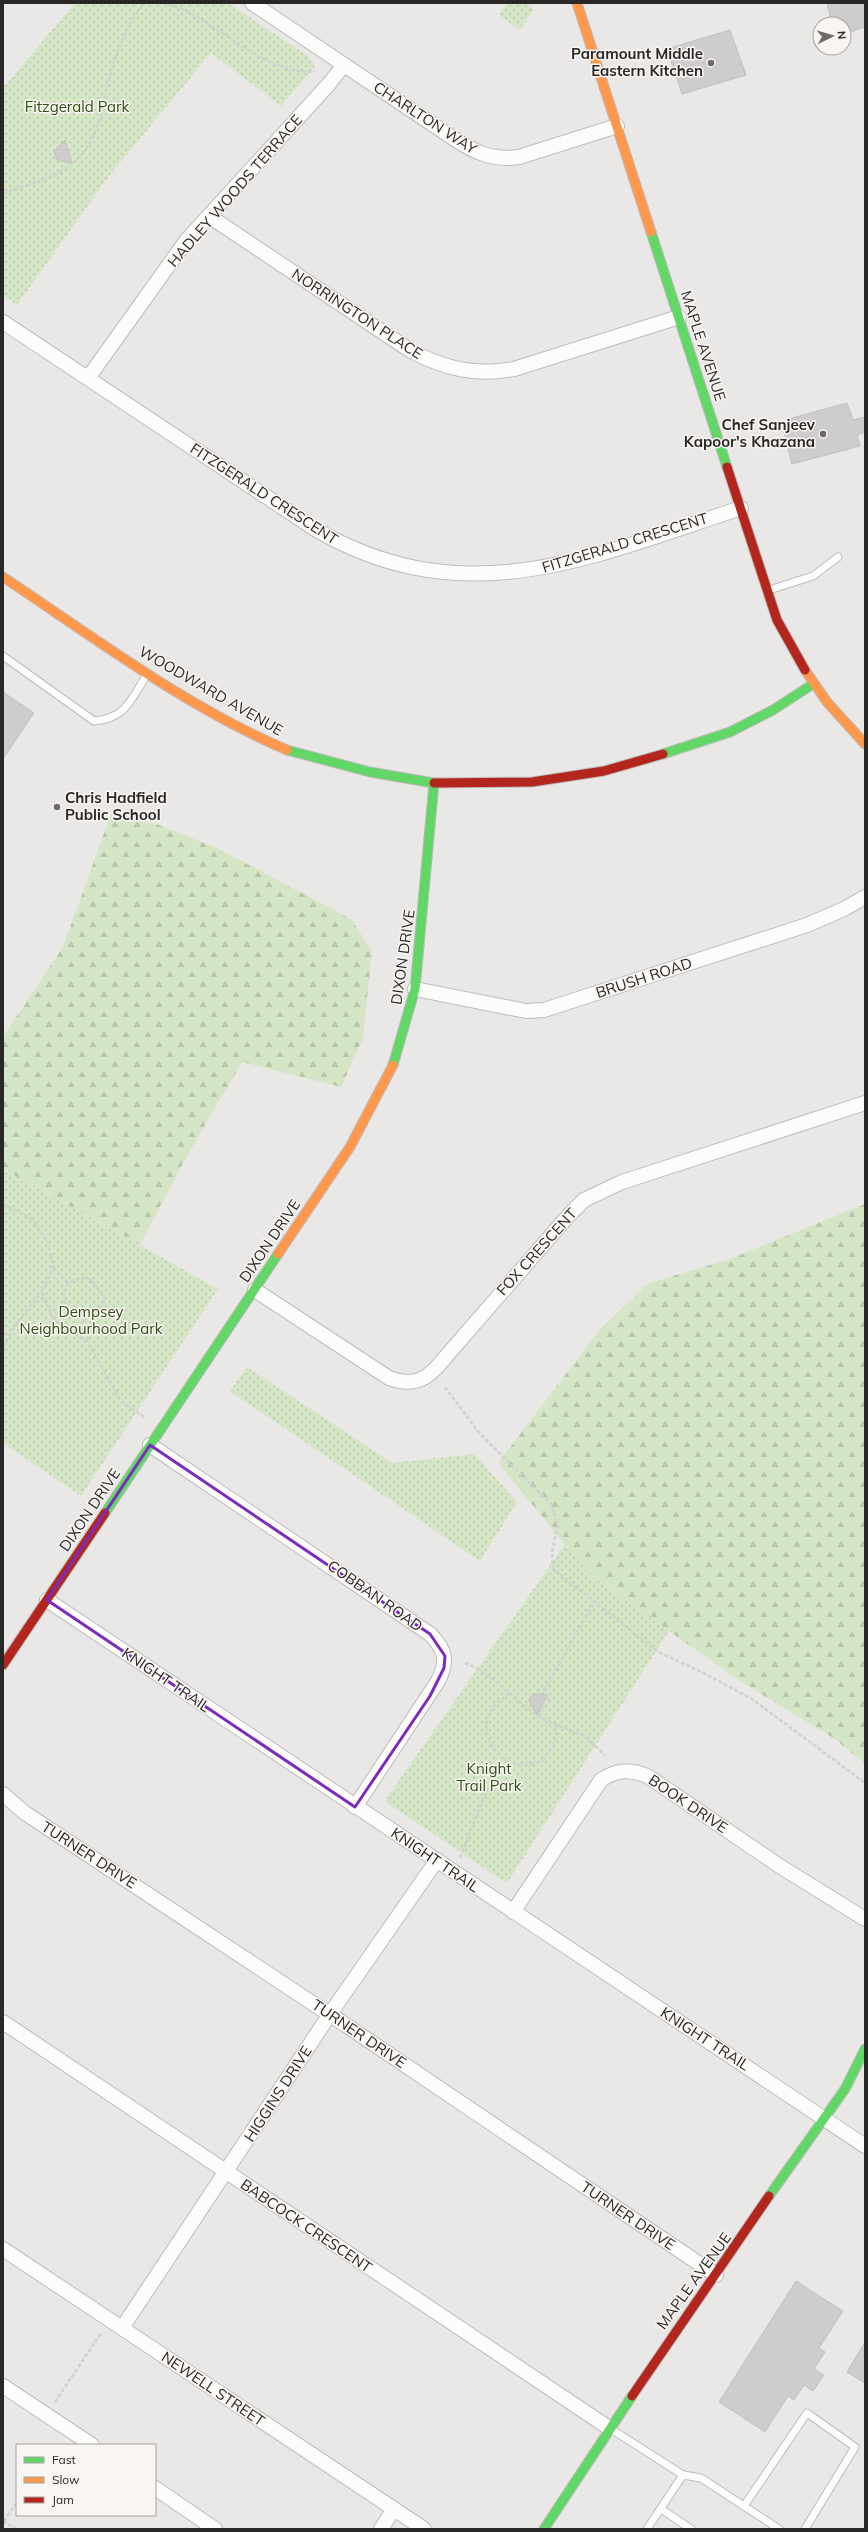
<svg xmlns="http://www.w3.org/2000/svg" width="868" height="2532" font-family="Mulish,sans-serif">
<defs>
<pattern id="forest-firs" width="22" height="20" patternUnits="userSpaceOnUse"><rect width="22" height="20" fill="#d5e6c6"/><path d="M5 1l3.5 6h-7zM16 11l3.5 6h-7z" fill="#b7c5aa"/></pattern>
<pattern id="park-dots" width="8" height="8" patternUnits="userSpaceOnUse"><rect width="8" height="8" fill="#d5e6c6"/><path d="M2 2h.1M6 6h.1" fill="none" stroke="#b7c5aa" stroke-width="1.8" stroke-linecap="round"/></pattern>
</defs>
<rect width="100%" height="100%" fill="#eae8e6"/>
<g fill="url(#forest-firs)">
<polygon points="111,814 159,825 219,849 351,919 372,951 363,1038 341,1087 242,1062 182,1165 140,1245 3,1169 3,1037 63,947"/>
<polygon points="865,1204 865,1764 835,1739 740,1681 592,1577 498,1463 601,1328 649,1283 727,1260"/>
</g>
<g fill="url(#park-dots)">
<polygon points="75,3 228,3 308,56 315,67 281,106 211,53 109,176 17,305 3,295 3,88"/>
<polygon points="507,3 526,3 534,9 520,30 499,15"/>
<polygon points="3,1169 218,1289 81,1496 3,1443"/>
<polygon points="247,1367 392,1463 474,1454 517,1502 480,1561 230,1391"/>
<polygon points="565,1544 592,1577 669,1631 509,1880 505,1882 386,1802 386,1799"/>
</g>
<g fill="#cecccc" stroke="#c1c0bf">
<polygon points="827,3 865,3 865,27 844,34 844,24 832,24"/>
<polygon points="730,30 746,75 682,94 670,58 673,47"/>
<polygon points="65,140 72,163 57,160 54,152"/>
<polygon points="847,403 853,420 865,417 865,432 857,435 860,446 792,464 784,432 792,418"/>
<polygon points="3,692 34,713 3,759"/>
<polygon points="533,1694 548,1694 537,1715 529,1701"/>
<polygon points="796,2281 843,2311 819,2348 825,2352 814,2369 824,2375 813,2391 804,2385 794,2400 788,2396 765,2432 719,2402"/>
<polygon points="865,2342 865,2383 847,2372"/>
</g>
<g fill="none" stroke-linecap="round" stroke-linejoin="round">
<defs>
<g id="lane">
<polyline points="769,590 813,576 838,557"/>
<path d="M3 656 94 721C127 718 131 699 148 673"/>
<polyline points="611,2429 683,2475 647,2529"/>
<polyline points="683,2475 701,2478 779,2529"/>
<polyline points="744,2506 807,2413 855,2447 805,2529"/>
<polyline points="661,2509 691,2529"/>
</g>
<g id="street">
<path d="M252 3 453 138C474 152 493 161 519 157L617 126"/>
<path d="M209 216 411 351C446 369 475 376 514 369L679 317"/>
<path d="M3 322 315 529C464 616 592 557 741 508"/>
<polyline points="88,378 186,241 328,85 344,65"/>
<polyline points="415,989 526,1011 544,1010 807,925 844,909 865,897"/>
<path d="M255 1290 389 1378C408 1385 422 1383 436 1368L569 1215 584 1200 622 1182 865 1103"/>
<path d="M150 1445 430 1634C446 1650 448 1661 438 1681L355 1807"/>
<polyline points="47,1600 865,2146"/>
<polyline points="3,1794 25,1813 353,2030 716,2275"/>
<path d="M513 1912 601 1780C618 1769 631 1769 649 1777L781 1867 865 1919"/>
<polyline points="3,2022 609,2428"/>
<polyline points="3,2249 424,2529"/>
<polyline points="122,2328 330,2014 437,1860"/>
<polyline points="3,2386 92,2445"/>
<polyline points="155,2488 215,2529"/>
<polyline points="381,2529 394,2509"/>
</g>
<g id="fast">
<polyline points="651,232 727,467"/>
<polyline points="287,750 370,772 434,783"/>
<polyline points="663,754 730,732 773,710 813,684"/>
<polyline points="393,1065 415,989 434,783"/>
<polyline points="105,1513 278,1254"/>
<polyline points="769,2196 845,2089 865,2049"/>
<polyline points="544,2529 632,2396"/>
</g>
<g id="slow">
<polyline points="577,3 651,232"/>
<path d="M3 577C95 638 186 707 287 750"/>
<polyline points="805,670 827,702 865,744"/>
<polyline points="278,1254 350,1147 393,1065"/>
</g>
<g id="jam">
<polyline points="727,467 777,620 805,670"/>
<polyline points="434,783 532,782 604,771 663,754"/>
<polyline points="3,1665 105,1513"/>
<polyline points="632,2396 769,2196"/>
</g>
</defs>
<use href="#lane" stroke="#bdbcbb" stroke-width="9"/>
<use href="#street" stroke="#bdbcbb" stroke-width="16"/>
<use href="#fast" stroke="#bdbcbb" stroke-width="11"/>
<use href="#slow" stroke="#bdbcbb" stroke-width="11"/>
<use href="#jam" stroke="#bdbcbb" stroke-width="11"/>
<g stroke="#d1d1d0" stroke-width="2.5" stroke-dasharray="4 2" stroke-linecap="butt">
<path d="M163 3C213 14 261 77 315 71"/>
<path d="M3 194C22 186 49 180 65 169 98 148 102 111 110 76 116 52 128 22 145 3"/>
<polyline points="3,1204 32,1219 49,1245 53,1267 42,1292 54,1320 88,1343 121,1401 146,1418"/>
<polyline points="53,1267 68,1283 81,1278 90,1279 104,1295 104,1305 84,1316 88,1342"/>
<path d="M68 1283C61 1297 63 1302 73 1314L84 1316"/>
<polyline points="17,1322 32,1328 44,1329 54,1320 64,1303"/>
<polyline points="3,1347 17,1322 42,1292"/>
<polyline points="445,1387 480,1434 550,1503 558,1523 552,1552 553,1569 658,1652 702,1672 752,1699 865,1783"/>
<polyline points="465,1663 477,1668 500,1685 538,1717 585,1736 605,1755"/>
<path d="M510 1693C505 1697 499 1700 495 1705 476 1725 492 1758 516 1764 523 1766 533 1763 541 1762 552 1749 559 1740 555 1722"/>
<polyline points="538,1717 549,1699 544,1690 594,1603"/>
<polyline points="460,1858 483,1799 502,1759"/>
<polyline points="55,2402 101,2333"/>
<polyline points="3,2521 16,2529"/>
<polyline points="4,2521 17,2502"/>
</g>
<use href="#lane" stroke="#fcfcfb" stroke-width="7"/>
<use href="#street" stroke="#fcfcfb" stroke-width="14"/>
<use href="#fast" stroke="#63d668" stroke-width="9"/>
<use href="#slow" stroke="#ff974d" stroke-width="9"/>
<use href="#jam" stroke="#b3261e" stroke-width="9"/>
</g>
<path fill="none" stroke="#7b2cbf" stroke-width="3" stroke-linejoin="round" d="M150 1445 430 1634 445 1656 444 1668 430 1696 355 1807 47 1600Z"/>
<g fill="#6d6b6a" stroke="#f9f5f3" stroke-width="1.5">
<circle cx="711" cy="63" r="4"/>
<circle cx="823" cy="434" r="4"/>
<circle cx="57" cy="807" r="4"/>
</g>
<g text-anchor="middle" stroke-width="3" stroke-linejoin="round" paint-order="stroke">
<g font-size="15" font-weight="bold" fill="#292827" stroke="#f9f5f3" text-anchor="end">
<text x="703" y="59">Paramount Middle<tspan x="703" dy="17">Eastern Kitchen</tspan></text>
<text x="815" y="430">Chef Sanjeev<tspan x="815" dy="17">Kapoor's Khazana</tspan></text>
<text x="65" y="803" text-anchor="start">Chris Hadfield<tspan x="65" dy="17">Public School</tspan></text>
</g>
<g font-size="15" fill="#2f4e13" stroke="#f9f5f3">
<text x="77" y="112">Fitzgerald Park</text>
<text x="91" y="1317">Dempsey<tspan x="91" dy="17">Neighbourhood Park</tspan></text>
<text x="489" y="1774">Knight<tspan x="489" dy="17">Trail Park</tspan></text>
</g>
<g font-size="15" fill="#292827" stroke="#f9f5f3">
<text transform="translate(425 118) rotate(33)" y="5">CHARLTON WAY</text>
<text transform="translate(235 191) rotate(-49)" y="5">HADLEY WOODS TERRACE</text>
<text transform="translate(357 314) rotate(33)" y="5">NORRINGTON PLACE</text>
<text transform="translate(703 346) rotate(72)" y="5">MAPLE AVENUE</text>
<text transform="translate(264 494) rotate(33)" y="5">FITZGERALD CRESCENT</text>
<text transform="translate(625 543) rotate(-17)" y="5">FITZGERALD CRESCENT</text>
<text transform="translate(211 691) rotate(30)" y="5">WOODWARD AVENUE</text>
<text transform="translate(403 957) rotate(-82)" y="5">DIXON DRIVE</text>
<text transform="translate(644 978) rotate(-18)" y="5">BRUSH ROAD</text>
<text transform="translate(270 1241) rotate(-56)" y="5">DIXON DRIVE</text>
<text transform="translate(537 1252) rotate(-48)" y="5">FOX CRESCENT</text>
<text transform="translate(90 1510) rotate(-56)" y="5">DIXON DRIVE</text>
<text transform="translate(375 1596) rotate(35)" y="5">COBBAN ROAD</text>
<text transform="translate(166 1680) rotate(34)" y="5">KNIGHT TRAIL</text>
<text transform="translate(688 1804) rotate(34)" y="5">BOOK DRIVE</text>
<text transform="translate(89 1855) rotate(33)" y="5">TURNER DRIVE</text>
<text transform="translate(435 1860) rotate(34)" y="5">KNIGHT TRAIL</text>
<text transform="translate(359 2034) rotate(34)" y="5">TURNER DRIVE</text>
<text transform="translate(705 2039) rotate(33)" y="5">KNIGHT TRAIL</text>
<text transform="translate(278 2094) rotate(-57)" y="5">HIGGINS DRIVE</text>
<text transform="translate(628 2216) rotate(34)" y="5">TURNER DRIVE</text>
<text transform="translate(306 2226) rotate(34)" y="5">BABCOCK CRESCENT</text>
<text transform="translate(694 2281) rotate(-54)" y="5">MAPLE AVENUE</text>
<text transform="translate(213 2389) rotate(34)" y="5">NEWELL STREET</text>
</g>
</g>
<rect width="868" height="2532" fill="none" stroke="#292827" stroke-width="8"/>
<rect x="16" y="2444" width="140" height="72" fill="#f9f5f3" stroke="#a6a3a1"/>
<rect x="24" y="2457" width="20" height="6" fill="#63d668" stroke="#a6a3a1"/>
<text x="52" y="2464" font-size="12" fill="#292827">Fast</text>
<rect x="24" y="2477" width="20" height="6" fill="#ff974d" stroke="#a6a3a1"/>
<text x="52" y="2484" font-size="12" fill="#292827">Slow</text>
<rect x="24" y="2497" width="20" height="6" fill="#b3261e" stroke="#a6a3a1"/>
<text x="52" y="2504" font-size="12" fill="#292827">Jam</text>
<g transform="translate(832 36) rotate(85)"><circle r="19" fill="#f9f5f3" stroke="#a6a3a1"/>
<path d="M0-3L7 15L0 10L-7 15Z" fill="#6d6b6a"/>
<text y="-6" font-size="11" font-weight="bold" text-anchor="middle" fill="#292827">N</text>
</g>
</svg>
